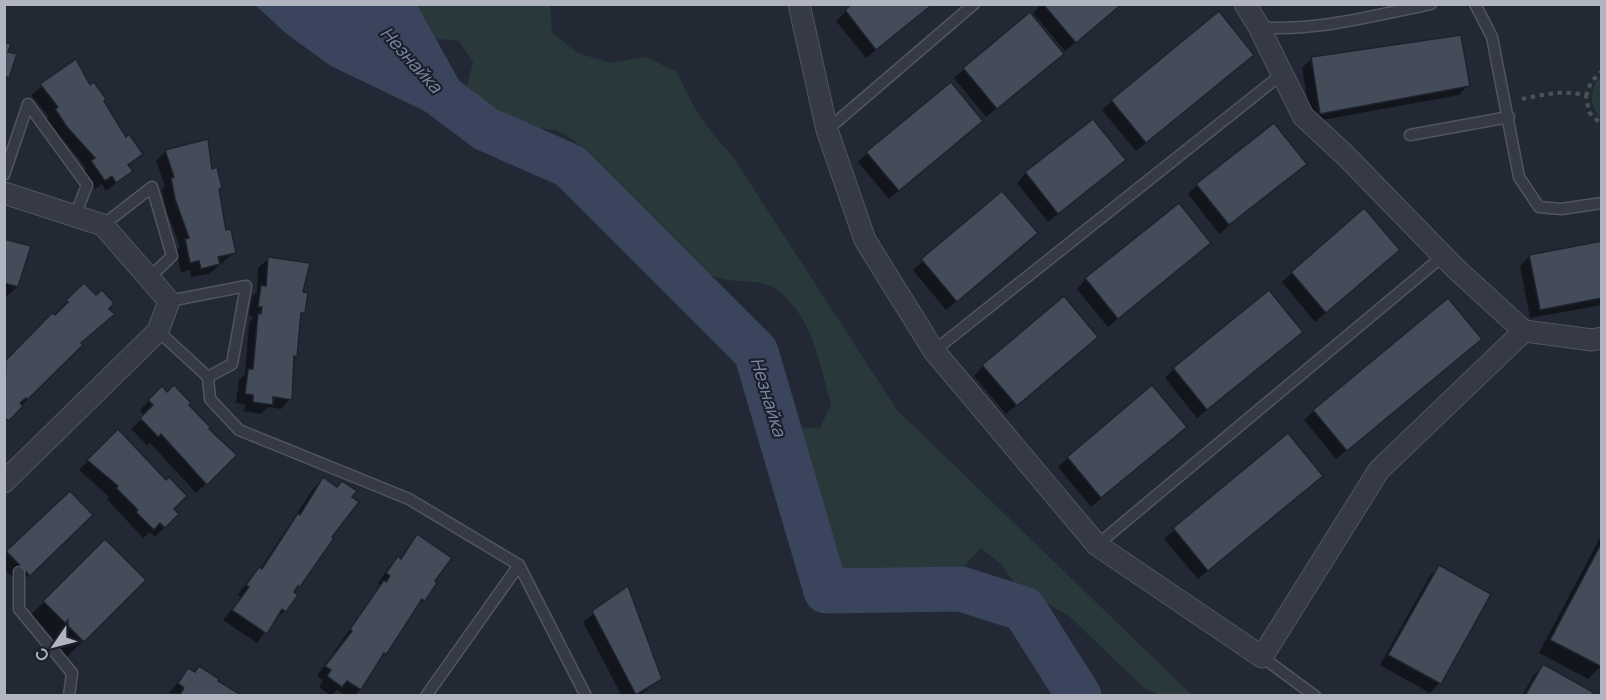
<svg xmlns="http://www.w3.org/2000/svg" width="1606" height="700" font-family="Manrope,sans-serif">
<rect width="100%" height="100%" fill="#232835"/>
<g fill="#29383a">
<path d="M400 5H550L552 32 577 53 612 63 646 57 677 72C691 104 706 129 731 154L897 410 1192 695H1159L1143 687 1070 617 1016 585 1001 564 981 548 965 565 961 589C927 601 860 586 834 561 828 555 826 543 823 535 809 500 797 467 794 429L820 428 831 404C821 370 815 331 792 304 764 273 756 286 723 279 697 273 669 251 649 234 620 209 596 147 560 132 554 129 545 129 538 128 502 121 488 120 467 87L473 62 459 41 411 36Z"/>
<path d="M1601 76V119C1589 105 1589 90 1601 76Z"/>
</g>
<polygon fill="#3a445c" points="255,5 417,5 486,129 437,117 331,66 288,35"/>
<g fill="#0007">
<polygon points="854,4 933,4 866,58 836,21"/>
<polygon points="1042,4 1121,4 1065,51 1033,13"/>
<polygon points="1252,55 1136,151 1102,110 1112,101"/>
<polygon points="1311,59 1468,85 1459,95 1311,122 1302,68"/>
<polygon points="75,62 125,139 141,154 127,167 131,171 106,191 102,184 95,189 83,171 86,168 47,120 49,117 31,95"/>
<polygon points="1053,63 986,117 954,78 964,69"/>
<polygon points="981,121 889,199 858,162 867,153"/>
<polygon points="207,141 225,232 235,252 209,274 191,277 190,270 181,272 176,250 180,247 166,209 162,189 165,186 156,161 166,151"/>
<polygon points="1124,160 1048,222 1017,183 1026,173"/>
<polygon points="1305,164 1219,234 1188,194 1197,185"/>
<polygon points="1002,193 1026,242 946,310 913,270"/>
<polygon points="1364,211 1388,259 1315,322 1282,282"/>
<polygon points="4,241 29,247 17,287 7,296 4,295"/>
<polygon points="1209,243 1108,327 1077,289 1086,279"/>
<polygon points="1602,243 1602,305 1530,318 1520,266 1530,256"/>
<polygon points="268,259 301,293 304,313 299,318 295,356 292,359 290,399 281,409 268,407 261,414 244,411 245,404 236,403 239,380 245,375 249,324 253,317 249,316 252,297 257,292 258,268"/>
<polygon points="75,294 81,345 4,423 4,364"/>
<polygon points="1301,332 1197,418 1165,378 1174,369"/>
<polygon points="1087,346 1006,414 974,376 983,366"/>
<polygon points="1471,348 1336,459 1304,420 1314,411"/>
<polygon points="162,388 187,405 207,429 235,455 196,493 150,443 147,445 131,429 145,416 140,410"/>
<polygon points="118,431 177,514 155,537 150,532 143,538 107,499 109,497 79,470"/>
<polygon points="1287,435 1311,485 1198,579 1164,539"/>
<polygon points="1175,436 1091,507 1058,467 1068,458"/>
<polygon points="323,479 332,539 293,593 285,611 274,619 257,643 223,620 241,597 238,595 250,578 260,569 313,489"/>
<polygon points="70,493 91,515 19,584 4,569 4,555"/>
<polygon points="1602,534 1602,665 1588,679 1539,653"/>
<polygon points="417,536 432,581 424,600 414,609 360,690 354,696 345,696 337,690 331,696 319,687 323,680 317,676 381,585 378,583 388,568 399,559"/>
<polygon points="105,541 144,580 67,657 28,618"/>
<polygon points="1440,566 1489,595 1439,683 1430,693 1380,665 1430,576"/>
<polygon points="627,588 661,679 639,696 622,696 583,622"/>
<polygon points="1544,666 1589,696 1522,696 1534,675"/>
<polygon points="199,668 216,682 238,696 169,693 188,670 193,673"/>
</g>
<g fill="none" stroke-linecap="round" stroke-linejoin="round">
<polyline stroke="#3a445c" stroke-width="45" points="361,4 438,93 486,129 570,166 756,352 826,591 961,589 1024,609 1079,696"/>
</g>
<g fill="#444b59" stroke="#1d222c" stroke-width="1.5">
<polygon points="852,4 933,4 876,50 845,10"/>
<polygon points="1043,4 1122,4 1076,43"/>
<polygon points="1219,11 1254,55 1146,143 1111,100"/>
<polygon points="1030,12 1064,54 997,109 963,68"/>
<polygon points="1461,35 1470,86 1320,114 1311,57"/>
<polygon points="4,42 11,44 8,52 17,54 9,78 6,77 4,81"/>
<polygon points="76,59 90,85 94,82 106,99 104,101 126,137 129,134 143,154 128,165 133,171 116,183 112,176 105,181 91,161 95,158 67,127 55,109 58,107 40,84"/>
<polygon points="951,82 983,121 899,191 866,152"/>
<polygon points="1093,119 1126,160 1058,214 1025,172"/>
<polygon points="1274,123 1307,164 1229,225 1196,184"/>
<polygon points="208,139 212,169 217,167 222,188 219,189 226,230 231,229 236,253 218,257 220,264 201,269 199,261 190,263 185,239 189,238 175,199 171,178 174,177 165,150"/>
<polygon points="1002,191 1038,233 957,302 921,259"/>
<polygon points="1179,203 1211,243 1118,319 1085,278"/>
<polygon points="1364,208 1400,250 1326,313 1291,272"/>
<polygon points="4,239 31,246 18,287 4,283"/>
<polygon points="1602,241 1602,298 1540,310 1529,255"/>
<polygon points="268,257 310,263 303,292 308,293 305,313 301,313 297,357 294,356 292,400 273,397 273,405 253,402 253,395 245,394 248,369 253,369 258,313 261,314 262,307 258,307 261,285 266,286"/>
<polygon points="84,283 96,295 102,290 114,303 109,309 115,314 81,343 83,345 28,399 26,398 20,403 23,406 9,421 4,418 6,360 52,313 55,315 68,302 66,300"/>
<polygon points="1269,290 1303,332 1207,410 1173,368"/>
<polygon points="1064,296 1098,337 1017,406 982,365"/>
<polygon points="1448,298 1482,339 1347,451 1313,410"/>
<polygon points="174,385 191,403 189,405 211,428 209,429 237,455 207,485 161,434 158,437 140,418 153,405 148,400 162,386 167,392"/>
<polygon points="1152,385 1187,427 1101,498 1067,457"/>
<polygon points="118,429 166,480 169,477 187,496 174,509 179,514 165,528 160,523 154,530 136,512 138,510 116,488 118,486 87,460"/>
<polygon points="1288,433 1323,476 1208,571 1173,528"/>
<polygon points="323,477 337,487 342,481 357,491 352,497 359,502 332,537 334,538 300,587 298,586 294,592 298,595 286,612 282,609 267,634 232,610 249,587 246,585 259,567 262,569 298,513 300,515"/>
<polygon points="70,491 93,515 30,576 6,551"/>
<polygon points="417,534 452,558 435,581 437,583 425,601 422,599 386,655 384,653 361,690 347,681 342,687 327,676 331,670 325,666 352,631 350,629 384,580 386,582 390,576 386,573 398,556 401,559"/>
<polygon points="105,539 146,580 84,642 43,601"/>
<polygon points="1602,542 1602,667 1550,640"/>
<polygon points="1439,565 1491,594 1441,684 1388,655"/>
<polygon points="628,586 662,679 636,695 592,611"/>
<polygon points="1543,664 1593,692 1591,696 1525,696"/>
<polygon points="199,666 219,679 218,681 243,696 179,696 184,688 178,683 188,668 195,672"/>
</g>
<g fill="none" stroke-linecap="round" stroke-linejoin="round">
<defs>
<g id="service">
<polyline points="1475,4 1492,37 1519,177 1539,207 1561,209 1602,203"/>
<path d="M1259 27C1317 32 1375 15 1431 4"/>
<polyline points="827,130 974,4"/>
<polyline points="1410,135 1509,117"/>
<polyline points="4,175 28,104 87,185 75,216"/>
<polyline points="103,225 152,187 172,256 149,278"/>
<polyline points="158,331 208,377 232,364 246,286 169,301"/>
<polyline points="934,351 1282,74"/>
<polyline points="208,377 210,399 239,430 409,499 519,565 586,696"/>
<polyline points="1097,545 1443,256"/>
<polyline points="19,572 19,609 72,673 69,696"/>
<polyline points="1262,657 1315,696"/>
<polyline points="426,696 519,565"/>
</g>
<g id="minor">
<polyline points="799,4 827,130 865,240 934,351 1097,545 1262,657 1379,470 1524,331"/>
<polyline points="1245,4 1259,27 1303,116 1345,155 1456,269 1524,331 1592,340 1602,338"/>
<polyline points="4,193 103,225 169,301 158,331 4,482"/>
</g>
</defs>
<use href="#service" stroke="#515560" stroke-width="13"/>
<use href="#minor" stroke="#515560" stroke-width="23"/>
<g stroke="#465357" stroke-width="4" stroke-dasharray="4.5 4.5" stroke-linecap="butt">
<polyline points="1586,96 1591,82 1602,71"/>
<path d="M1522 99C1542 95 1566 89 1586 96L1589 112 1602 125"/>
</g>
<use href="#service" stroke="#363a45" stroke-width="10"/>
<use href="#minor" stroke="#363a45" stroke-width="21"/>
</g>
<g text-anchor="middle" stroke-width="4.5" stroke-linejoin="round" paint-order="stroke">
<g font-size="18" font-style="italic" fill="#7c89a7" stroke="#1b202a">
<text transform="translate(411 60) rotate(48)" y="6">Незнайка</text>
<text transform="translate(768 397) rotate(73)" y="6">Незнайка</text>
</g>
</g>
<rect width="1606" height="700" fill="none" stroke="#b1b5c2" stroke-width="12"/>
<g transform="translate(54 646) rotate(235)" stroke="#1b202a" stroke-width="4.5" paint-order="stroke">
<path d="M0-4.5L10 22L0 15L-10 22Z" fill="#b1b5c2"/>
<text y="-9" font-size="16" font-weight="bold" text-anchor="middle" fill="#b1b5c2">С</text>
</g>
</svg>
